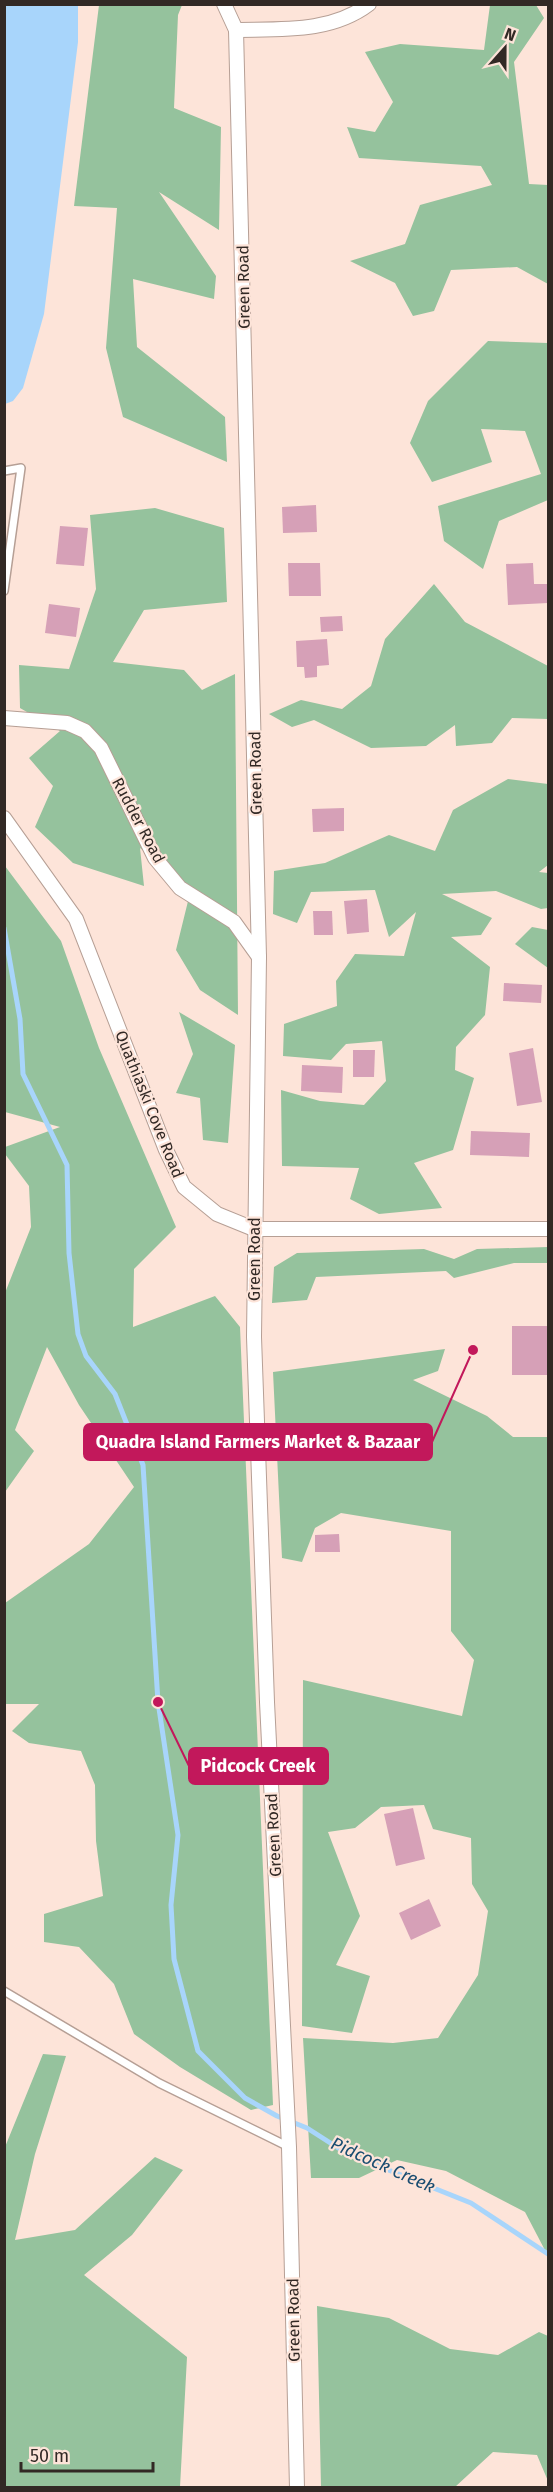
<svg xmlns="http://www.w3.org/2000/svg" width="553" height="2492" font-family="'Fira Sans',sans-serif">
<rect width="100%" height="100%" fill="#fde4d9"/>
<g fill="#95c29d">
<polygon points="99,5 182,5 178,15 174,108 221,127 219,230 159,192 216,276 214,299 133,279 137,347 225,417 227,462 123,417 106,348 117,208 74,206"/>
<polygon points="490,5 536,5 544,18 514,62 529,184 548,185 548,284 517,267 451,270 434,311 413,316 395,283 350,261 405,244 420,205 492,185 481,166 359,158 347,127 375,132 393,102 365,52 400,44 484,50"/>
<polygon points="488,341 548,343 548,500 499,521 483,569 444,541 438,506 541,474 525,431 481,429 492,462 432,482 410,443 428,401"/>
<polygon points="155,508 224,528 227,602 144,610 113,662 184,670 202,690 235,674 238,1015 200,990 176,950 191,889 140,848 144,886 73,863 35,827 53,786 29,758 60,731 20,708 19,665 69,669 96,589 90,515"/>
<polygon points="434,584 465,622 548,666 548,719 512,718 492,743 456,746 455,725 426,746 371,748 314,720 292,727 269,714 301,700 342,709 371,686 385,639"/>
<polygon points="508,779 548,784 548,865 539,872 548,873 548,908 541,909 496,891 442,894 492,918 481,935 451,937 490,967 485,1015 456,1047 455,1070 474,1078 453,1150 414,1163 442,1208 379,1214 350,1199 359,1168 282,1166 281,1090 320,1101 364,1105 386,1081 382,1041 346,1044 331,1060 283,1056 284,1024 337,1006 336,981 355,954 404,956 416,912 389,937 375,890 311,892 297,923 273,914 274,871 325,863 389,835 435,851 453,810"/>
<polygon points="5,866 61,941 99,1048 176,1227 134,1269 133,1327 215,1296 240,1327 273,2105 251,2110 180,2067 134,2034 114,1984 79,1947 44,1942 44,1914 103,1896 96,1841 95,1785 81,1751 29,1743 12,1731 39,1704 5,1704 5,1603 89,1544 134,1487 79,1405 47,1347 15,1430 34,1451 5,1492 5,1293 31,1227 29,1186 5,1154 5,1147 60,1127 5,1112"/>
<polygon points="532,927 548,930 548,968 515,944"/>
<polygon points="179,1012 235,1045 228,1143 203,1140 200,1098 176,1093 193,1054"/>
<polygon points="548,1247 548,1263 514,1263 454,1278 446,1271 316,1277 307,1300 272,1303 274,1267 297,1253 424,1249 454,1259 477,1249"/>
<polygon points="445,1349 438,1371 413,1380 487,1416 513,1437 548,1437 548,2256 525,2212 446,2171 397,2160 359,2178 311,2178 303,2038 393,2043 438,2038 478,1975 488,1911 472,1884 471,1838 433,1829 424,1805 381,1807 355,1828 328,1832 360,1916 336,1965 370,1976 352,2033 302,2026 303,1680 462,1716 474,1660 451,1631 451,1531 341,1513 315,1528 302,1562 282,1558 273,1372"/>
<polygon points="43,2054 66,2056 35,2154 15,2240 75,2230 155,2157 183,2170 132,2235 84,2275 187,2357 180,2487 5,2487 5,2147"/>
<polygon points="317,2306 389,2318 450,2349 498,2355 539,2332 548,2336 548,2481 537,2455 493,2452 455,2487 321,2487"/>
</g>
<polygon fill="#a8d5fb" points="5,4 78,5 78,42 44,314 23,388 13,401 5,404"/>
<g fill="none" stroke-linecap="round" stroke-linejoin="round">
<polyline stroke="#a8d5fb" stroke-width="5" points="4,928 20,1019 23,1074 67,1165 69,1253 78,1334 86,1356 115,1394 143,1465 158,1702 178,1835 171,1905 174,1959 198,2051 245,2098 277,2116 307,2128 346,2153 471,2203 548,2254"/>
</g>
<g fill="#d6a0b7">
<polygon points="316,505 317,532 283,533 282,507"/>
<polygon points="60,526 88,528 84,566 56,564"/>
<polygon points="288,563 320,563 321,596 289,596"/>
<polygon points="533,563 534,584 548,584 548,603 508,605 506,564"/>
<polygon points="49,604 80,608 76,637 45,633"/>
<polygon points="342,616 343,631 321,632 320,617"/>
<polygon points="327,639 329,665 317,666 317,677 305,678 304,667 297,667 296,641"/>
<polygon points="344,808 344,831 313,832 312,809"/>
<polygon points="367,899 369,932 347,934 344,901"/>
<polygon points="313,911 332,911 333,935 314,935"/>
<polygon points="504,983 542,985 541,1003 503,1001"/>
<polygon points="533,1048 542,1102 517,1106 509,1053"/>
<polygon points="353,1050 375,1050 374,1077 353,1077"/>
<polygon points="302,1065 343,1067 342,1093 301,1091"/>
<polygon points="471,1131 530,1133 529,1157 470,1155"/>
<rect x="512" y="1326" width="36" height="49"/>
<polygon points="339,1534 340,1552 315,1552 315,1535"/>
<polygon points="413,1808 425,1859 396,1866 384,1814"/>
<polygon points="429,1899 441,1926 411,1940 399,1913"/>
</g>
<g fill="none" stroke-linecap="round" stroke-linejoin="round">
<defs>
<g id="service">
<polyline points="4,471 21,468 4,591"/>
<polyline points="4,1991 159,2083 289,2147"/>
</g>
<g id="minor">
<polyline points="224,4 236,30 259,957 254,1337 267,1702 289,2147 297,2488"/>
<path d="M236 30C282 29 331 33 369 4"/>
<polyline points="4,718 67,723 85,731 101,748 155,858 180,888 234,922 259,957"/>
<polyline points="4,818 76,919 166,1150 184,1187 217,1214 254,1229 548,1229"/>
</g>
</defs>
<use href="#service" stroke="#b69f95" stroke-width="10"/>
<use href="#minor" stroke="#b69f95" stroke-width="16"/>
<use href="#service" stroke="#fff" stroke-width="7"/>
<use href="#minor" stroke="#fff" stroke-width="14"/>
</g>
<g text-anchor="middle" stroke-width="4.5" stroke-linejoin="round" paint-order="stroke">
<g font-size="16" fill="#322925" stroke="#fde4d9">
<text transform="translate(243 287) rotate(-91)" y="6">Green Road</text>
<text transform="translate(255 773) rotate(-91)" y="6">Green Road</text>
<text transform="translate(139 820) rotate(62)" y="6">Rudder Road</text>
<text transform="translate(150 1104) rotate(68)" y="6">Quathiaski Cove Road</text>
<text transform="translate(254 1259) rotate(-90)" y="6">Green Road</text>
<text transform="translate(273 1835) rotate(-93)" y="6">Green Road</text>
<text transform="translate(293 2320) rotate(-91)" y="6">Green Road</text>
</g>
<g font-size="18" font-style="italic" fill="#1a4d71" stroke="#fde4d9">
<text transform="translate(383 2165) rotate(24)" y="6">Pidcock Creek</text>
</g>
</g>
<path fill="none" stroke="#c2185b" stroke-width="2" d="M473 1350L432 1442M158 1702L189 1766"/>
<g fill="#c2185b" stroke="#fde4d9" stroke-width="2">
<circle cx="473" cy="1350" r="6"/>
<circle cx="158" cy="1702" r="6"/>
</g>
<g fill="#c2185b" stroke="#c2185b" stroke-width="2">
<rect x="84" y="1424" width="348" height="36" rx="6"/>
<rect x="189" y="1748" width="139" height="36" rx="6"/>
</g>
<g font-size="18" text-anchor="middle" font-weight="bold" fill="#fff">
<text x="258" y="1448">Quadra Island Farmers Market &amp; Bazaar</text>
<text x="258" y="1772">Pidcock Creek</text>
</g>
<rect width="553" height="2492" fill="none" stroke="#322925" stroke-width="12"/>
<g transform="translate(505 48) rotate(21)" stroke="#fde4d9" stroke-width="4.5" paint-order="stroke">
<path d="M0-4.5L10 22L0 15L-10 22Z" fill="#322925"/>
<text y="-9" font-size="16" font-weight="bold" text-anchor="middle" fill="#322925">N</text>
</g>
<path d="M21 2462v9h132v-9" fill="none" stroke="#322925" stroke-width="3"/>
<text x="30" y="2462" font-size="18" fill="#322925" stroke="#fde4d9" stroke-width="4.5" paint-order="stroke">50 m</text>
</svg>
